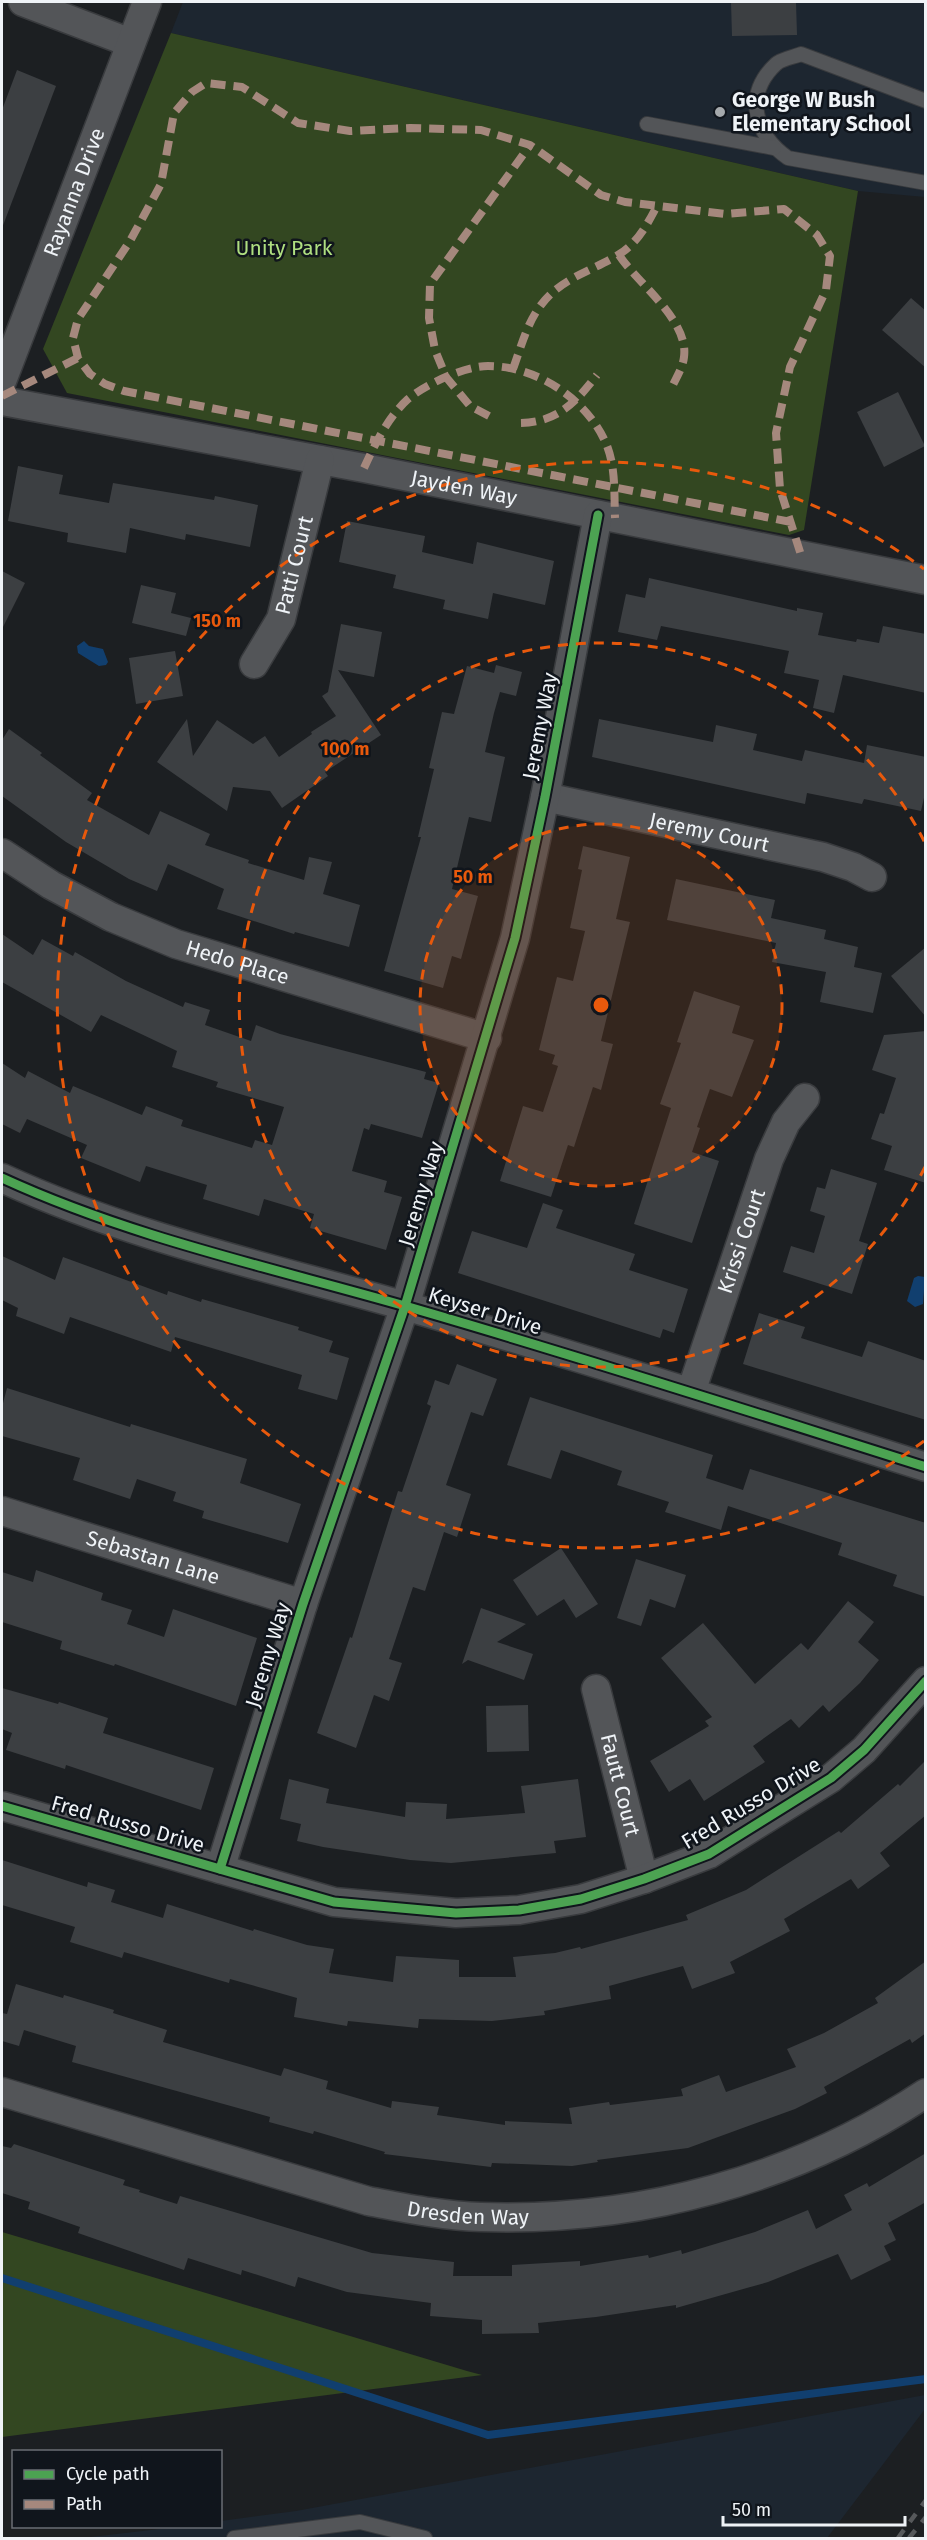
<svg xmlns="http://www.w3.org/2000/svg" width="927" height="2540" font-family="'Fira Sans',sans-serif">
<rect width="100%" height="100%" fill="#1c1f22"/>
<g fill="#1d2630">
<polygon points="183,2 925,2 925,197 858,191 171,33"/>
<polygon points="925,2395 925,2409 827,2538 82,2538 177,2527 220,2526 221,2521 296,2511"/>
</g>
<g fill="#334721">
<polygon points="171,33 858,191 804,530 789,535 67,393 43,349"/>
<polygon points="2,2232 467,2371 482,2375 2,2437"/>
</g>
<g fill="#113f6f">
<polygon points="84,641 89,646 103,649 108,662 106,665 99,666 78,653 77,646"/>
<polygon points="918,1276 925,1277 923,1304 915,1307 907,1301 914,1278"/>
</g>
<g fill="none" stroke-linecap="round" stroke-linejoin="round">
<polyline stroke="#113f6f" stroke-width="8" points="2,2278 488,2435 926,2379"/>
</g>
<g fill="#3c3f42">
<polygon points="731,2 796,2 797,35 732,36"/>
<polygon points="17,70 56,86 2,228 2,110"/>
<polygon points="911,298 926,311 926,368 882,330"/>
<polygon points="898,392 925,446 884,467 857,412"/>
<polygon points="18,466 63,475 59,494 109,503 113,483 214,500 215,496 258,505 250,547 186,534 185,540 130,528 126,553 67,542 68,533 8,521"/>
<polygon points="347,521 425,536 422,552 473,564 477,542 554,561 545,605 493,593 488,619 443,609 445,600 393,588 396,575 339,562"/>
<polygon points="2,571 25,583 2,629"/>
<polygon points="649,578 797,611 797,608 823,613 818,635 856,642 857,639 879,643 883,626 926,634 926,693 843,675 834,713 813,708 819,680 784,673 789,651 661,626 657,640 618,632 626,594 645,598"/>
<polygon points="141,585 176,593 171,613 191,618 186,636 132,623"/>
<polygon points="341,624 382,632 374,677 338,670 381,735 325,772 328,776 282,808 270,791 233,787 227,811 157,762 187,719 193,756 217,720 253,744 265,736 279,757 312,734 311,732 336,716 322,696 328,692"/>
<polygon points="175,651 183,696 136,704 129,658"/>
<polygon points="496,665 522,672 516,696 500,692 494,713 485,752 505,757 491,822 469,817 452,889 478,896 461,959 452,956 443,988 384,971 421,837 418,837 434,769 429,768 442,712 454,714 467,666 494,673"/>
<polygon points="599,719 713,742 716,725 757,734 753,750 802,761 805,750 864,763 867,745 926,757 926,789 921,811 864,799 862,804 807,793 805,804 592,757"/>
<polygon points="9,729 42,753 40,755 92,793 87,800 149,835 160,811 210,834 205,845 249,860 248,863 304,880 309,857 332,862 323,894 360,905 349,947 295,932 294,934 217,909 224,889 168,864 157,891 129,879 66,842 2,796 2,740"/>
<polygon points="583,846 630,857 616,919 630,922 601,1041 613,1044 601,1090 593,1087 574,1147 568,1145 551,1197 500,1181 523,1106 543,1112 558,1066 552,1064 555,1055 539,1050 557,977 573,981 585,931 570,928 582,870 578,869"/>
<polygon points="676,879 775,900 771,918 826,930 824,939 858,947 854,967 882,973 873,1013 820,1002 826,972 772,962 776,943 667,920"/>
<polygon points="2,934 33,955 42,939 73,956 75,952 126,981 183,1007 185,1002 210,1010 205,1025 251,1041 256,1025 280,1034 426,1072 424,1079 439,1083 422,1138 371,1124 369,1130 364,1128 352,1171 387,1181 384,1192 402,1197 386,1250 310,1228 314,1214 264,1199 259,1216 203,1199 207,1185 146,1166 140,1182 81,1158 87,1145 27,1119 20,1133 2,1124 2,1063 25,1078 28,1071 70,1093 73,1086 142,1115 146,1106 183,1120 181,1126 252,1148 255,1140 272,1145 284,1107 216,1087 218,1082 172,1067 177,1051 101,1015 91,1032 2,982"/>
<polygon points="926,947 926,1017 891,976"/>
<polygon points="694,991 740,1006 732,1033 754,1040 732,1097 710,1089 697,1127 700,1128 692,1152 719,1161 692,1243 634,1224 671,1108 660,1104 681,1043 677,1042"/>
<polygon points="926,1031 926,1183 884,1170 892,1146 871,1139 880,1113 884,1114 896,1078 872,1070 884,1035"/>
<polygon points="831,1169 877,1183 859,1241 868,1244 852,1294 783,1272 791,1246 814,1253 825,1216 810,1211 817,1187 825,1189"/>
<polygon points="543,1203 563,1210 556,1228 635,1254 629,1270 688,1289 674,1333 663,1329 660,1338 458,1273 472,1231 527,1248"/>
<polygon points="2,1256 55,1280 63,1257 167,1295 168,1291 201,1302 202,1299 299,1327 298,1330 333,1341 329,1352 349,1358 337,1400 298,1389 302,1375 175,1337 171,1352 70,1317 64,1334 16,1316 18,1308 2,1300"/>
<polygon points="759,1313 805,1327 801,1338 862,1357 868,1341 926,1361 926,1420 743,1364"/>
<polygon points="457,1364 497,1379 483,1416 471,1412 446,1485 471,1494 457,1537 444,1532 425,1591 413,1587 389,1659 402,1663 389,1701 374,1695 356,1748 317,1733 350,1637 352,1638 398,1491 402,1492 431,1406 427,1404 435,1380 449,1385"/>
<polygon points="7,1388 130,1427 131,1424 247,1459 240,1483 301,1504 288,1543 202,1518 204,1511 173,1501 176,1492 137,1479 130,1499 73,1480 80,1458 2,1436 2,1407"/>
<polygon points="530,1397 713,1455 706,1478 743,1490 750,1469 926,1523 926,1597 893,1586 897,1575 838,1555 842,1543 728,1506 721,1530 665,1512 669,1502 617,1485 622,1471 561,1450 551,1479 507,1465"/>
<polygon points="561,1548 598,1604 576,1618 564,1599 537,1616 513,1580"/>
<polygon points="636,1559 686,1575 675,1608 650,1599 641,1626 617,1618"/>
<polygon points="36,1570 103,1593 101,1600 132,1610 127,1624 164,1637 173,1609 257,1638 236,1706 115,1664 114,1666 60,1649 62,1641 2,1622 2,1572 33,1582"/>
<polygon points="848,1601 874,1622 858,1642 879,1660 860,1683 829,1712 823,1705 799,1728 791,1719 753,1746 765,1762 704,1801 690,1779 669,1792 650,1761 709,1726 705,1721 712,1717 661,1658 703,1623 755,1684 801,1643 808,1650"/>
<polygon points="481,1608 526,1624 497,1642 533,1654 524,1680 468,1660 462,1664"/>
<polygon points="2,1688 58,1704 59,1702 108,1718 103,1733 214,1768 201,1810 66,1765 65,1769 6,1750 12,1733 2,1729"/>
<polygon points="528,1705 529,1751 487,1752 486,1706"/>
<polygon points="926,1760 926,1815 880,1853 890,1866 858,1889 851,1879 784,1919 790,1931 730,1962 735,1973 692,1989 683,1966 609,1986 611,1999 544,2011 545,2015 492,2021 419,2019 418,2028 348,2021 347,2026 294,2017 297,1998 230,1979 229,1983 124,1952 122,1958 70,1942 75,1927 2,1905 2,1860 87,1887 88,1882 115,1890 111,1902 163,1918 167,1904 253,1931 254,1929 307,1945 334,1949 329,1973 393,1982 396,1956 459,1960 459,1977 516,1977 513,1957 555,1953 580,1947 581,1949 688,1920 686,1915 746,1890 839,1831 841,1833 898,1784 900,1786"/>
<polygon points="289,1779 329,1789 326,1803 405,1817 406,1802 447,1804 446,1819 525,1813 521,1786 578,1779 586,1837 554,1841 556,1853 451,1863 410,1860 323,1847 297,1841 301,1824 280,1819"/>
<polygon points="926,1961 926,2033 912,2043 910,2039 824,2087 827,2093 795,2109 688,2148 597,2160 598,2162 572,2166 492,2163 491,2167 384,2154 385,2152 314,2131 313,2134 269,2122 270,2117 72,2062 76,2046 24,2030 19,2046 2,2041 2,2013 7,2014 16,1984 63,1998 64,1995 114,2010 113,2013 167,2030 163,2042 281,2076 284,2068 328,2081 326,2089 391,2108 392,2101 439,2107 437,2115 505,2125 505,2121 572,2124 569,2108 609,2102 610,2105 683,2096 681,2089 719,2075 726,2092 796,2067 787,2049 824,2033 878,2003 875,1998"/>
<polygon points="14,2144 125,2180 123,2185 140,2190 139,2192 177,2204 180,2196 372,2253 454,2262 453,2276 512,2276 512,2265 580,2261 580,2266 648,2255 649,2258 681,2250 682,2254 755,2232 808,2210 816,2229 852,2210 844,2195 867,2183 869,2187 926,2153 926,2202 888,2223 896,2240 884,2246 891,2260 851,2280 838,2254 768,2282 676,2308 676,2305 596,2317 538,2323 539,2333 482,2334 482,2320 430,2316 431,2303 347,2292 298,2277 295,2287 242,2270 241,2275 188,2258 184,2270 78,2233 80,2227 28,2209 30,2202 2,2193 2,2146 11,2148"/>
</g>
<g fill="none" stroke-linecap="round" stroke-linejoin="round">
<defs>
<g id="service">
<path d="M926 101 801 54C794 57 781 59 776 64 743 95 755 135 788 158L926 183"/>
<polyline points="647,124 774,148"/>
<polyline points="234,2538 360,2522 425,2538"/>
</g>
<g id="minor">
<polyline points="23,2 131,43"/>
<path id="s1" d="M2 381 147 2"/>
<path id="s2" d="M2 401 364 468 926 580"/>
<path id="s3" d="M254 664 281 619 320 460"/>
<path id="s4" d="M545 797 823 857 853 867 872 877"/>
<path id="s5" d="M2 853 51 885 111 917 176 944 487 1038"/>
<path d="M2 1178C130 1237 269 1267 405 1306 579 1356 752 1412 926 1467"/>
<path id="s6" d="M691 1392 769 1159 786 1122 805 1098"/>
<path id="s7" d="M2 1511 303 1604"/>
<path id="s8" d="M596 1689 644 1879"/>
<polyline points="2,1806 334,1902 456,1913 519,1910 581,1899 644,1879 709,1854 831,1778 864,1750 926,1681"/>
<polyline points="220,1869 303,1604 405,1306 515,938 545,797 598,515"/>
<path id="s9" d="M2 2092 368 2201C405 2208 443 2216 481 2217 638 2222 795 2180 926 2093"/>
</g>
</defs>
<use href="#service" stroke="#393b3e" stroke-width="16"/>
<use href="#minor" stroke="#393b3e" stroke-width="31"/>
<use href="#service" stroke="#535558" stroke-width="14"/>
<use href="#minor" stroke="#535558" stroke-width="28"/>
<g stroke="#56585b" stroke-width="4.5" stroke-dasharray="10 10" stroke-linecap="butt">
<polyline points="898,2538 926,2500"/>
<polyline points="909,2538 926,2517"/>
</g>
<g stroke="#a5887d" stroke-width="8" stroke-dasharray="15 8" stroke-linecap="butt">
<path d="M619 255C638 284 689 320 684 357 683 367 676 378 672 387"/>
<path d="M513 369C521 347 527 323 541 305 561 278 592 271 618 255 638 243 648 223 658 204"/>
<polyline points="2,396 78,358"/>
<polyline points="489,416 470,406 446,377 435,350 429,318 430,284 530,145"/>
<path d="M521 423C558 422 576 402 597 375"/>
<path d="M364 468C375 444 388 417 408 399 426 384 465 366 488 366 536 366 585 398 605 441 616 465 614 492 615 518"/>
<polyline points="791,522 124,391 105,384 90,374 78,358 73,338 78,319 130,241 161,184 174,113 192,92 206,83 242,87 298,123 350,131 410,128 481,130 530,145 601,195 625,202 725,214 784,209 817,235 830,256 826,290 790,367 776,433 780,489 801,555"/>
</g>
<defs>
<g id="cycleway">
<path d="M2 1178C130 1237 269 1267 405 1306 579 1356 752 1412 926 1467"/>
<polyline points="2,1806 334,1902 456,1913 519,1910 581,1899 644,1879 709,1854 831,1778 864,1750 926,1681"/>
<polyline points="220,1869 303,1604 405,1306 515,938 545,797 598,515"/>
</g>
</defs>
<use href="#cycleway" stroke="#10151c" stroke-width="13"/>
<use href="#cycleway" stroke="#4ca352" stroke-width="9"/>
</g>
<circle cx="601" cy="1005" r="181" fill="#e8590c" fill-opacity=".12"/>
<g fill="none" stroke="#e8590c" stroke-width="3" stroke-dasharray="10 8">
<circle cx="601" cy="1005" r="181"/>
<path d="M925 1167A362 362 0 1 1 925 843"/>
<path d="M924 1441A543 543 0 1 1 924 569"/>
</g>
<circle fill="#a5a9ac" stroke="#10151c" stroke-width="2" cx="720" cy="112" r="6"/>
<g text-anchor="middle" stroke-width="5" stroke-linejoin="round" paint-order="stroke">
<g font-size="21" font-weight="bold" fill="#eff3f7" stroke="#10151c" text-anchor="start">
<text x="732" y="107">George W Bush<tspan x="732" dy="24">Elementary School</tspan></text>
</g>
<g font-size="21" fill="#eff3f7" stroke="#10151c">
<text dy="7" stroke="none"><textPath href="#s1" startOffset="202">Rayanna Drive</textPath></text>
<text dy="7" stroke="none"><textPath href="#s2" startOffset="470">Jayden Way</textPath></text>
<text dy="7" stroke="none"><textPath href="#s3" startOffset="108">Patti Court</textPath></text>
<text transform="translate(540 726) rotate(-79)" y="7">Jeremy Way</text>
<text dy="7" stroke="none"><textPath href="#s4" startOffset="168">Jeremy Court</textPath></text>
<text dy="7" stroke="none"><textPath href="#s5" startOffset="261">Hedo Place</textPath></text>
<text transform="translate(421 1194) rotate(-73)" y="7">Jeremy Way</text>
<text dy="7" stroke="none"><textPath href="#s6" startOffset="159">Krissi Court</textPath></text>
<text transform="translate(485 1311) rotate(17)" y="7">Keyser Drive</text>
<text dy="7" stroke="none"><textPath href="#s7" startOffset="158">Sebastan Lane</textPath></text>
<text transform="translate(268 1655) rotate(-73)" y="7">Jeremy Way</text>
<text dy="7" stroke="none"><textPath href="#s8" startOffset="99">Fautt Court</textPath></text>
<text transform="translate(751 1803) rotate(-31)" y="7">Fred Russo Drive</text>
<text transform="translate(128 1824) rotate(16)" y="7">Fred Russo Drive</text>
<text dy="7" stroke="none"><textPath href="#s9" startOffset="483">Dresden Way</textPath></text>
</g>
<g font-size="21" fill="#afdf80" stroke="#10151c">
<text x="284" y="255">Unity Park</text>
</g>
</g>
<circle cx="601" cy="1005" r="9" fill="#e8590c" stroke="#10151c" stroke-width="3"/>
<g font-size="18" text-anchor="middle" font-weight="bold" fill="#e8590c" stroke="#10151c" stroke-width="5" stroke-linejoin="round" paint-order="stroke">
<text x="217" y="627">150 m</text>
<text x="345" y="755">100 m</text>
<text x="473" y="883">50 m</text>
</g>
<rect width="927" height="2540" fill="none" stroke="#eff3f7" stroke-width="6"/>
<rect x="12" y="2450" width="210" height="78" fill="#10151c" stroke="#696e74" stroke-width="1.5"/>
<rect x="24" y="2470" width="30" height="9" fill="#4ca352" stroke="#696e74" stroke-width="1.5"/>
<text x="66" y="2480" font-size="18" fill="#eff3f7">Cycle path</text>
<rect x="24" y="2500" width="30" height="9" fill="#a5887d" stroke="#696e74" stroke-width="1.5"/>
<text x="66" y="2510" font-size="18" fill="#eff3f7">Path</text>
<path d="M723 2516v9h182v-9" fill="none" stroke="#eff3f7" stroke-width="3"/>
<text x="732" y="2516" font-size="18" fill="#eff3f7" stroke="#10151c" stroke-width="4.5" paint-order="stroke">50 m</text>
</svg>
